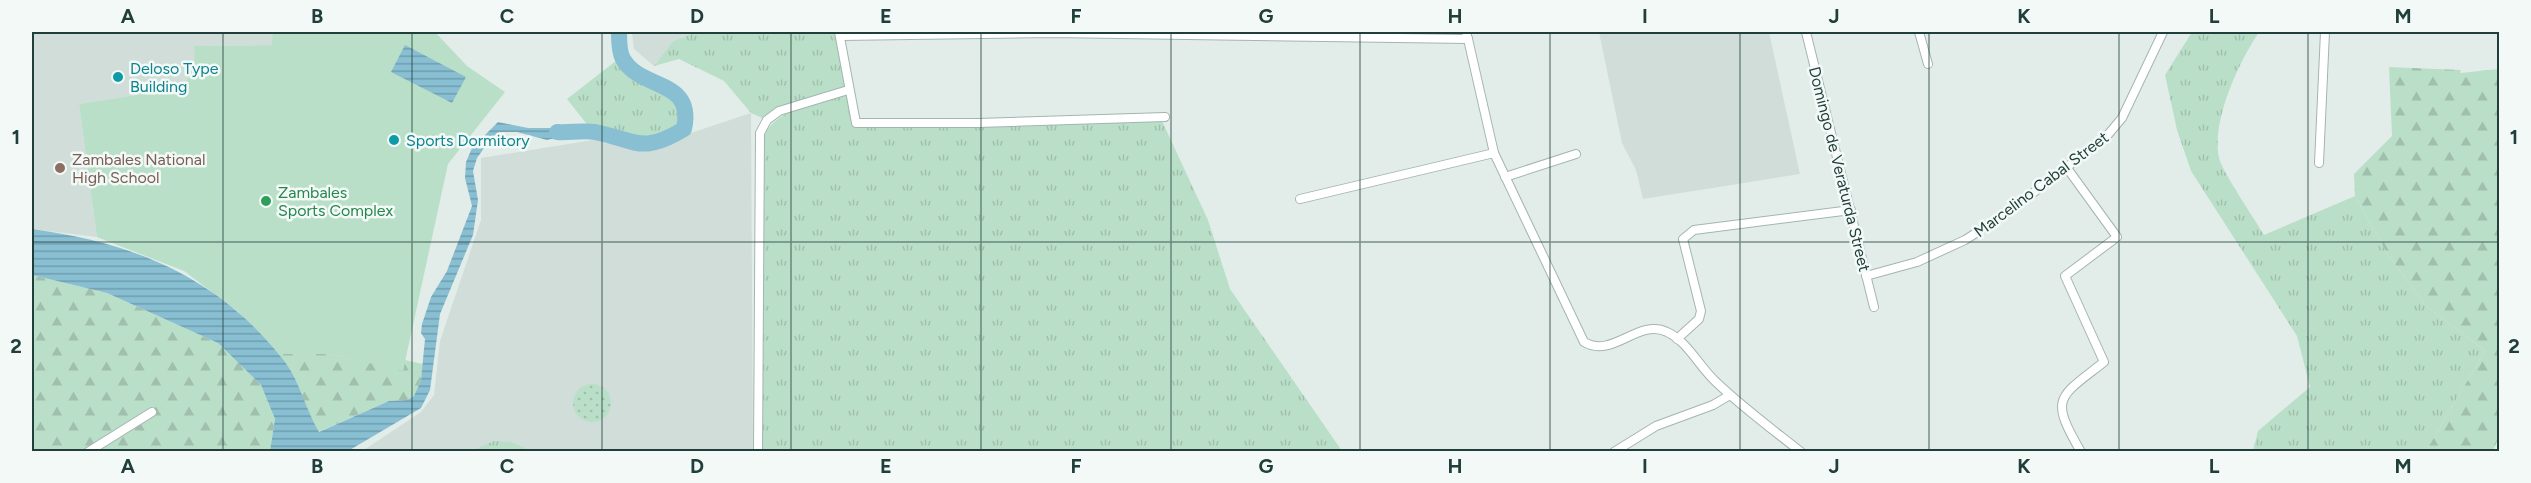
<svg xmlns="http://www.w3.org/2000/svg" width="2531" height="483" font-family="Figtree,sans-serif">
<defs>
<pattern id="grass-tufts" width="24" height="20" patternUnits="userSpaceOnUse" patternTransform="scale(1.5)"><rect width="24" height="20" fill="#badfc8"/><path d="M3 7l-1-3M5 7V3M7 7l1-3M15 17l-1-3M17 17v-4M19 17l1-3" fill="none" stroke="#a0c0ad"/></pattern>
<pattern id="forest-firs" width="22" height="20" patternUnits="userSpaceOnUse" patternTransform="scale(1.5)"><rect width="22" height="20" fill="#badfc8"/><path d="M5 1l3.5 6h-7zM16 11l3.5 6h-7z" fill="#a0c0ad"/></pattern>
<pattern id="park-dots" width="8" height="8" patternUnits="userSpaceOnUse" patternTransform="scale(1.5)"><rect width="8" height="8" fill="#badfc8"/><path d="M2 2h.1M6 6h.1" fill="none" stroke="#a0c0ad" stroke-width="1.8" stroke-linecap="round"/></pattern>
<pattern id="water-rules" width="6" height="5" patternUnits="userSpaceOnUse" patternTransform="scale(1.5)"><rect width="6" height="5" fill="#89bfd3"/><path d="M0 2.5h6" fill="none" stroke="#709dac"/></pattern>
</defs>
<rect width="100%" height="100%" fill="#e2ede9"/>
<g fill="#d0ddd8">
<polygon points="32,32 273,32 273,45 194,46 196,68 181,88 79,104 97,237 32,229"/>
<polygon points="632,32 697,32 673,41 654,66 634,49"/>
<polygon points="1599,32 1769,32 1800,174 1643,199 1636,170 1622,143"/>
<polygon points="751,113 753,451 361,452 421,412 434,395 440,341 481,220 481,158 599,139 646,148"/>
</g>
<g fill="url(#grass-tufts)">
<polygon points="697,32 839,32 848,90 779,111 767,120 751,113 724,81 679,59 654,66 673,41"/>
<path d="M2192 32H2259C2239 62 2211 121 2219 158 2223 173 2254 218 2264 235L2355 196 2388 255 2426 306 2485 351 2426 451H2253L2258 431 2310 387 2297 336 2191 171 2177 130 2165 75Z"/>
<path d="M621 57C643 87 695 82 684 129L670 138 636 145 593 132 567 99Z"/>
<path d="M850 94 857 126 1162 121 1208 220 1230 289 1342 451 761 452 763 137C778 106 819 103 850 94Z"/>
<polygon points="494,441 511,442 532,451 471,451"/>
</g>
<g fill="url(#forest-firs)">
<polygon points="2389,67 2461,70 2460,73 2499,69 2500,434 2493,451 2426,451 2485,351 2426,306 2388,255 2355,196 2354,174 2392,136"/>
<polygon points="32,275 107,293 218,343 261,385 275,419 270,451 32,451"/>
<polygon points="279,354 331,354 403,370 405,360 423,364 421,380 414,396 407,400 389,401 318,432"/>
</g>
<circle fill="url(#park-dots)" cx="592" cy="403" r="19"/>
<polygon fill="#badfc8" points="273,32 435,32 467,66 505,92 448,164 403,371 331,354 279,354 237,311 184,271 97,237 79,104 181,88 195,68 194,46 272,45"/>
<g fill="url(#water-rules)">
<polygon points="405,45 466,77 452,103 391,72"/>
<path d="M498 122 528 128H563L580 132 547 140 517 132H500L492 137 477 158 473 171 478 200 473 235 440 314 430 390 421 408 348 451H270L275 419 261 385 218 343 107 293 32 275V229C135 243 219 277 285 362 300 382 306 411 319 432L389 401 407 400 414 396 421 380 425 339 421 333 422 324 431 297 447 271 472 206 465 178 466 162 472 148Z"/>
</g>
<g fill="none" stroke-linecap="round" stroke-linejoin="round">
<path stroke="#89bfd3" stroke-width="16" d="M557 132C569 133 583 130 595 132 636 140 641 155 684 129 695 78 641 91 623 59 619 52 619 40 619 32"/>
<defs>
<g id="street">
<polyline points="839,32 856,123 978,123 1165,117"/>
<polyline points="1806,32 1874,307"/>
<polyline points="1919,32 1928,64"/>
<polyline points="840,36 1051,33 1468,39 1466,32"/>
<path d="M1468 39 1494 153 1584 342C1613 359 1638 318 1667 332 1687 341 1699 366 1715 381 1742 407 1772 429 1801 452"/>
<polyline points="2319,163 2325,32"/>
<path d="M2067 168 2117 237 2065 276 2104 362C2058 398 2049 397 2081 452"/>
<polyline points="1505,177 1576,154"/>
<polyline points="1300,199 1494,153"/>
<polyline points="1866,276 1917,262 1965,240 2007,213 2106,137 2122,118 2163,32"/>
<polyline points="1677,339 1699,319 1701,311 1683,239 1694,230 1851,210"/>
<polyline points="88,452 152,412"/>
<polyline points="758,452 760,133 767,120 779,111 848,90"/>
<polyline points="1614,452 1656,426 1713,405 1730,395"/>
</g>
</defs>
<use href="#street" stroke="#a4b5b1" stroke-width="10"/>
<use href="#street" stroke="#fff" stroke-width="8"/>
</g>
<path fill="none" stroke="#213f3a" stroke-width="1.5" stroke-opacity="0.55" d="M223 32V452M412 32V452M602 32V452M791 32V452M981 32V452M1171 32V452M1360 32V452M1550 32V452M1740 32V452M1929 32V452M2119 32V452M2308 32V452M32 242H2500"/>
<g fill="#0f9aa8" stroke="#f3f9f7" stroke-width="2">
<circle cx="118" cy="77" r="6"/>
<circle cx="394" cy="140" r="6"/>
</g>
<circle fill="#8d6e63" stroke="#f3f9f7" stroke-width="2" cx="60" cy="168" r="6"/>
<circle fill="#2e9e5b" stroke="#f3f9f7" stroke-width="2" cx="266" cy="201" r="6"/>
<g text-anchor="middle" stroke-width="5" stroke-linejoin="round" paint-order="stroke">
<g font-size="16" fill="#0d838f" stroke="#f3f9f7" text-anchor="start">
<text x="130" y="74">Deloso Type<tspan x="130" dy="18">Building</tspan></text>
<text x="406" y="146">Sports Dormitory</text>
</g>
<g font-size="16" fill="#785e54" stroke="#f3f9f7" text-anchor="start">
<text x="72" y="165">Zambales National<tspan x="72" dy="18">High School</tspan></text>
</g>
<g font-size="16" fill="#213f3a" stroke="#f3f9f7">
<text transform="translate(1840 169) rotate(76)" y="6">Domingo de Veraturda Street</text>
<text transform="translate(2041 184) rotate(-37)" y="6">Marcelino Cabal Street</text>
</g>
<g font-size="16" fill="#27864d" stroke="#f3f9f7" text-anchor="start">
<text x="278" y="198">Zambales<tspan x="278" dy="18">Sports Complex</tspan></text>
</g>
</g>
<rect width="2531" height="483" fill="none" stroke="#f3f9f7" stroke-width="66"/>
<rect x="33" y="33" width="2465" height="417" fill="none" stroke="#213f3a" stroke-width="2"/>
<g font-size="20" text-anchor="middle" font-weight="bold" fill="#213f3a">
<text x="128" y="23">A</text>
<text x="317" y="23">B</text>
<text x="507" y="23">C</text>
<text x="697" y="23">D</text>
<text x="886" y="23">E</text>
<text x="1076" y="23">F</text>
<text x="1266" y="23">G</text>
<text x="1455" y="23">H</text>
<text x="1645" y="23">I</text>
<text x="1834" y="23">J</text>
<text x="2024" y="23">K</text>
<text x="2214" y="23">L</text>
<text x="2403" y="23">M</text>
<text x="16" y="144">1</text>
<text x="2514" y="144">1</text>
<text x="16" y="353">2</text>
<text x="2514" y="353">2</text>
<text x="128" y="473">A</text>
<text x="317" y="473">B</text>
<text x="507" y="473">C</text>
<text x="697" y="473">D</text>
<text x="886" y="473">E</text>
<text x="1076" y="473">F</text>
<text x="1266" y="473">G</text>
<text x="1455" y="473">H</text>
<text x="1645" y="473">I</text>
<text x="1834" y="473">J</text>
<text x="2024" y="473">K</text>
<text x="2214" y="473">L</text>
<text x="2403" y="473">M</text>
</g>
</svg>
